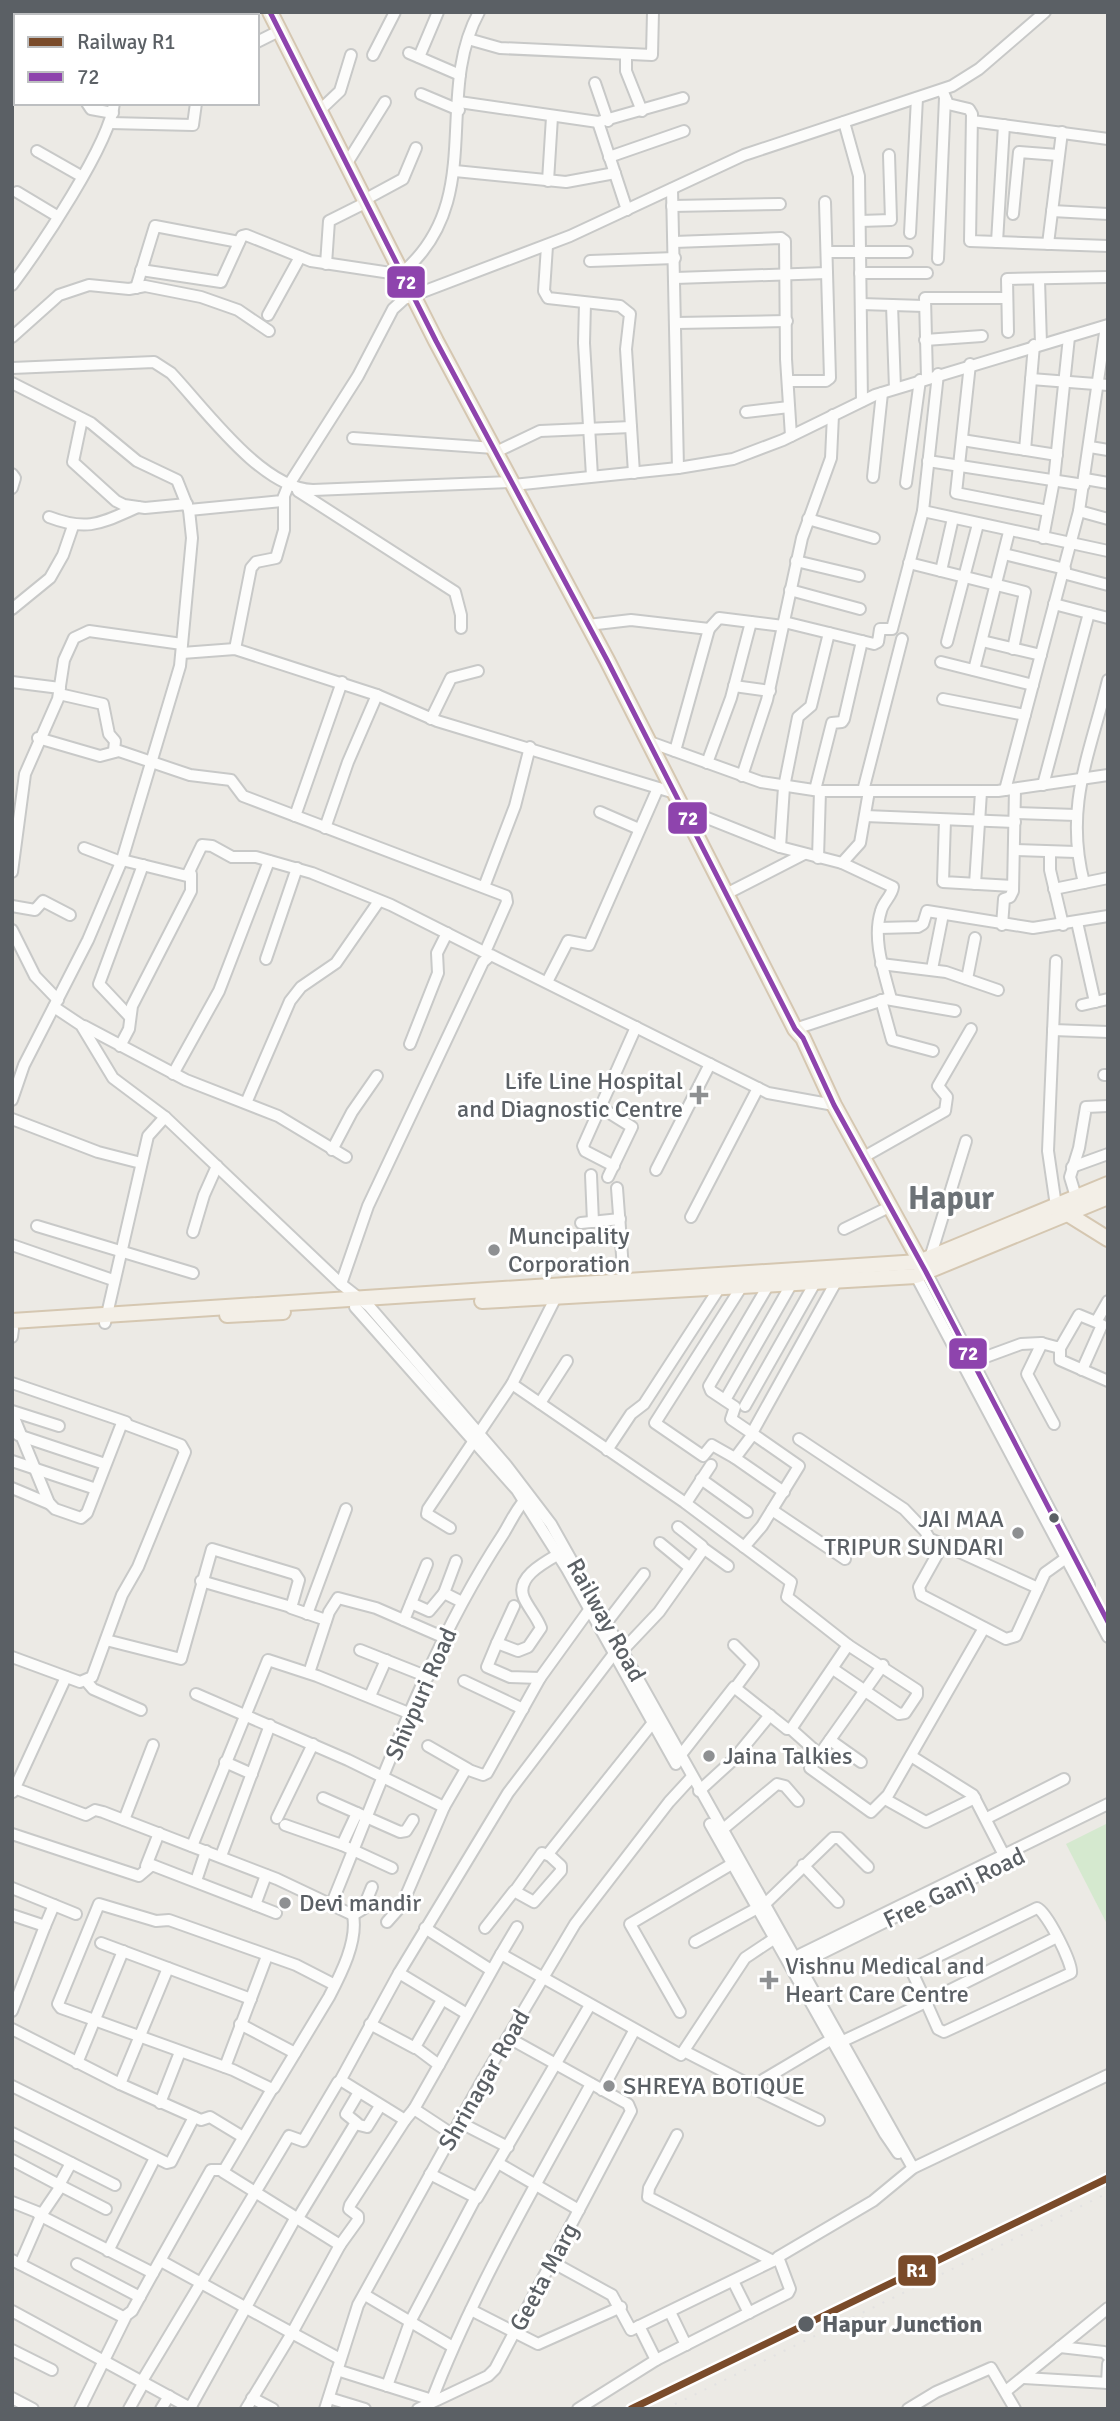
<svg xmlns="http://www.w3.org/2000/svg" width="1120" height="2421" font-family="Signika,sans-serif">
<rect width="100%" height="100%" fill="#eceae5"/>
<polygon fill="#d5e9cf" points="1108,1823 1108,1926 1066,1844"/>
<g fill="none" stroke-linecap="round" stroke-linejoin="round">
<defs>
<g id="minor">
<polyline points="41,12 58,16"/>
<polyline points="151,12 152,16"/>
<polyline points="197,12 199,16"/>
<polyline points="83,16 84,12"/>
<polyline points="114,16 114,12"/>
<polyline points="468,39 500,48 652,55 653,12"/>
<polyline points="257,42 279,31"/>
<polyline points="409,53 460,75"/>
<polyline points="626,54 626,71 642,111"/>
<polyline points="373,55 395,12"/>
<polyline points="419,57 438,12"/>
<polyline points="12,58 16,58"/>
<polyline points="595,83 608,121"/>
<polyline points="942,90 948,104 969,109 972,114 970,241 1108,246"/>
<polyline points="421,94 459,110"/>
<polyline points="459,102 598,122 683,98"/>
<polyline points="87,103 91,109 113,113"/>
<polyline points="320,110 340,91 351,55"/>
<polyline points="972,121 1108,139"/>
<polyline points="598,122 627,210"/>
<polyline points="844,122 859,176 862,401"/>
<polyline points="110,123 193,125 196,103"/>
<polyline points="37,151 81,176"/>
<polyline points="609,157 684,131"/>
<polyline points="347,163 385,102"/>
<polyline points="455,171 566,182 615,173"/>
<polyline points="548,181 552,117"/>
<polyline points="672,189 678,468"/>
<polyline points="17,192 57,216"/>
<polyline points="366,199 403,179 416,148"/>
<polyline points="672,206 780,204"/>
<polyline points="1052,211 1108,214"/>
<polyline points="1013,214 1019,152 1058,155"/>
<polyline points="860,221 891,220 889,155"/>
<polyline points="910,233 917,98"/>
<polyline points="674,242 781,238 785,241 786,359 791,436"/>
<polyline points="997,242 1004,125"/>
<polyline points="1048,244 1062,132"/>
<polyline points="547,246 544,291 548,298 620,306 630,314 626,349 634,473"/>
<polyline points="827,252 907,252"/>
<polyline points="938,259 945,98"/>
<polyline points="590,261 675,258"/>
<polyline points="326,264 329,221 367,202"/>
<polyline points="141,270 221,282 242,236 246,235 311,261 404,275"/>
<path d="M403 272C487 199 433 96 479 12"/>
<polyline points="860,273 927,273"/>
<polyline points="675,278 827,273"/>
<polyline points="1039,280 1041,344"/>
<path d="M12 285C39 249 110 144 114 103"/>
<polyline points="136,288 155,226 239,242"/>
<polyline points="585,303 584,343 592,476"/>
<polyline points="861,304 924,306"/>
<polyline points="892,305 895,388"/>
<polyline points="268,315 300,257"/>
<polyline points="676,323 787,321"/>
<polyline points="1008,332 1007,279 1108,277"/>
<polyline points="12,337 59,295 89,285 129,289 145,286 201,297 238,310 269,331"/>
<polyline points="925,340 982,336"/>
<polyline points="970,364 956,493 1048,511"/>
<path d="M12 368 154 362 171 373C205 409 262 489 313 490L512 482"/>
<polyline points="927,378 925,298 1007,298"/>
<polyline points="1031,379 1108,385"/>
<polyline points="788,381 826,381 830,378 825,202"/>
<polyline points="12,383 91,423 137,461 177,480 189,510 192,538 180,666 122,860 88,940 24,1065 12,1100"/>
<polyline points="746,412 789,407"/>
<polyline points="82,419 73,462 116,501 124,505 145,508 187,504"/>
<polyline points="353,438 494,448"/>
<polyline points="962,440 1057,455"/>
<polyline points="1090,447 1108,450"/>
<polyline points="1025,450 1034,345"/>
<polyline points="496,452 540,431 631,427"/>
<polyline points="928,461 1084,485"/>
<polyline points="12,474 15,478 12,488"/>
<polyline points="873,477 882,393"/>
<polyline points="1085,479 1108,483"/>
<polyline points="906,483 920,380"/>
<polyline points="513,485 678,468 733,459 783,440 875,395 1108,325"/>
<polyline points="298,491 455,592 461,615 461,628"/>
<polyline points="189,510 282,501 288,486 358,376 393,309 404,299 570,236 744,155 952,86 979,69 1045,12"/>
<polyline points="923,511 1108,551"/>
<polyline points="1079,511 1108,519"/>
<path d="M49 517C88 532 101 523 138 507"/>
<polyline points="808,519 874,538"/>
<polyline points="1043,538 1054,480 1069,337"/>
<polyline points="1004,554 1065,569"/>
<polyline points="796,561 859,576"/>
<polyline points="909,563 1025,592 1013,649"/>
<polyline points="941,571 953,518"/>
<polyline points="1063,573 1108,585"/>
<polyline points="790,590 860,609"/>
<polyline points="1054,604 1108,618"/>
<polyline points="12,609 50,578 63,555 73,526"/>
<polyline points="784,622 874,644 878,642 880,629 892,629 923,511 938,374"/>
<polyline points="588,625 631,620 709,629 719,618 783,626"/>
<polyline points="982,641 1041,655"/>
<polyline points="947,642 978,524"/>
<polyline points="235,649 251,568 256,562 276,558 284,530 284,497"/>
<polyline points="182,653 235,649 377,695 437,721 675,793"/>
<polyline points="941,662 1033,685"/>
<polyline points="974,670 1009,532"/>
<polyline points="12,682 60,688"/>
<polyline points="734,686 770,691"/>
<polyline points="59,694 103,704 109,734 115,741 114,751"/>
<polyline points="943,699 1025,715"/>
<polyline points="431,719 451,678 478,671"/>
<polyline points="38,738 100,756 119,751 190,775 231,780 243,796 506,896 507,902 485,952"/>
<polyline points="647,741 761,782 820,791 998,791 1108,775"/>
<polyline points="675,751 709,629"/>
<polyline points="707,763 731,698 751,622"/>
<polyline points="742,776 767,700 802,538 831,458 833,415"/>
<polyline points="1043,785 1089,613"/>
<polyline points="815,790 832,723 842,722 844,719 862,641"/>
<polyline points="1005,790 1079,511 1106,326"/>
<polyline points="863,791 902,639"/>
<path d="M682 808 780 847 842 863 893 887C892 896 883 902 881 911 872 939 884 972 891 999"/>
<polyline points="600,812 639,829"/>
<polyline points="1015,813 1076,815"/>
<polyline points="295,816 342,682"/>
<polyline points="865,816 1015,822"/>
<polyline points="945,820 943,882 1013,886"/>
<polyline points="325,828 348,762 377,695"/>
<polyline points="780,847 784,787 798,717 811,706 829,633"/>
<polyline points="84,848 121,862"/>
<polyline points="1014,850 1076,852"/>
<polyline points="1050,852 1050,870 1063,925"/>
<polyline points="818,858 820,791"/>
<polyline points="122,860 187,876 202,845 212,846 232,857 256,857 312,873 391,905 488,954"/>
<polyline points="842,863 860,843 869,791"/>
<polyline points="12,872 25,774 58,699 64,660 74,638 89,631 182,644"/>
<path d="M1084 883C1064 806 1090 754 1108 680"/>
<polyline points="975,884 981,792"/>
<polyline points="484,887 515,806 530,747"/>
<polyline points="1054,889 1108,878"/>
<polyline points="726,894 804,854"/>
<polyline points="12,906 35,910 43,901 70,915"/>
<polyline points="1077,922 1095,1002"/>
<polyline points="1002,925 1004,899 1010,897 1013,891 1015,789"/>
<polyline points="879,928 918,927 923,924 927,911 1033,928 1108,916"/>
<polyline points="12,930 35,976 58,1000"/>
<polyline points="266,959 297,868"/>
<polyline points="881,964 946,972 998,990"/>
<polyline points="932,969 943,914"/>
<polyline points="967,979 975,938"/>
<polyline points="547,982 568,941 589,945 658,788"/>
<polyline points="881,1000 892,1040 933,1051"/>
<polyline points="1082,1005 1108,999"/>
<polyline points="54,1007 81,1025 113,1078 165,1117 341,1284"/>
<polyline points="130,1017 99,984 143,865"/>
<polyline points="84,1026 186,1080 278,1116 346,1157"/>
<polyline points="795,1029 886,999 955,1011"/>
<polyline points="1053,1030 1108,1032"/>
<polyline points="410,1044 438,973 437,953 447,933"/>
<polyline points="120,1046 129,1029 132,1006 191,891 191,874"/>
<polyline points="173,1074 219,991 269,861"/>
<polyline points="1104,1075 1108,1075"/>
<polyline points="246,1103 290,1001 301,987 336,963 379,901"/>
<polyline points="834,1105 768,1093 491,955 483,962 368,1206 341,1284 369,1306 506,1465 551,1524 913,2168"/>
<polyline points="600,1107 632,1127 608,1177"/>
<polyline points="12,1119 98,1152 141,1163"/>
<polyline points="332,1150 352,1112 377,1076"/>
<polyline points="862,1158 945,1111 947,1097 938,1086 971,1029"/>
<polyline points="614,1166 585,1151 583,1146 636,1027"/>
<polyline points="1072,1167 1108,1154"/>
<polyline points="656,1170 710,1064"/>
<polyline points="591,1175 593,1222"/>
<polyline points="617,1188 624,1282"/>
<polyline points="1076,1197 1070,1177 1079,1148 1086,1107 1108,1106"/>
<polyline points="1056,1206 1048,1151 1056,961"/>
<polyline points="691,1217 758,1088"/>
<polyline points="581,1223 620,1219"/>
<polyline points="37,1226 193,1273"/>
<polyline points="844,1229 883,1210"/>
<polyline points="193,1232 204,1195 217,1166"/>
<polyline points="12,1245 113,1280"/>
<polyline points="930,1258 966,1141"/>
<polyline points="926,1272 1089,1585"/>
<polyline points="916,1276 1108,1637"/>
<polyline points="742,1286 655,1423 703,1456 712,1445 735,1458 753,1434 799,1466 762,1526 744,1547"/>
<polyline points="355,1307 517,1490 567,1569 676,1764"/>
<polyline points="105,1323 148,1136 165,1117"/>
<polyline points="12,1337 13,1329"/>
<polyline points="1042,1343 1027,1374 1054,1424"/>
<polyline points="1060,1348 1060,1360 1108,1381"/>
<polyline points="972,1362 1021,1344 1041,1343 1060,1348 1079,1315 1096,1322 1108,1301"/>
<polyline points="1082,1370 1102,1325"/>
<polyline points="12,1383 126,1422"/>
<polyline points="512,1384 684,1502 791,1582 787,1597 848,1645 791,1729 787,1729 734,1687 676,1761"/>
<polyline points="725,1400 792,1283"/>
<polyline points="540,1403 567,1361"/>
<polyline points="745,1406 816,1281"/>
<polyline points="12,1411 59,1426"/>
<polyline points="12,1413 49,1503 55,1509 81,1518 87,1513 122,1423 181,1445 185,1452 138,1567 122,1595 92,1677 80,1682 12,1657"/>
<polyline points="752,1433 837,1280"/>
<polyline points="753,1434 731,1419 735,1407 711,1391 709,1386 769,1284"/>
<polyline points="18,1435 105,1464"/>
<polyline points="799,1439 904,1509 925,1531 938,1553 919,1587 921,1595 1006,1639 1016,1636 1045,1573 1066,1558"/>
<polyline points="607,1450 631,1414 644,1404 720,1287"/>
<polyline points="735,1458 784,1492"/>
<polyline points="12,1461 96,1489"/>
<polyline points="701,1479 747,1512"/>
<polyline points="12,1488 50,1504"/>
<polyline points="686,1503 711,1465"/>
<polyline points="772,1510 845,1559"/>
<polyline points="450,1528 427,1514 428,1509 512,1384 556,1297"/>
<polyline points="933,1540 1038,1588"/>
<polyline points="660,1543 689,1567"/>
<polyline points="703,1548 728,1566"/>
<polyline points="201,1581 291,1607"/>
<polyline points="444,1593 456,1561"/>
<polyline points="411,1603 429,1611 444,1593 462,1602"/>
<path d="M514 1606 497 1643 518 1651 528 1647 541 1628C537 1617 529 1609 524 1598 514 1576 549 1560 564 1551"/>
<polyline points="307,1614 346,1509"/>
<polyline points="404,1620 427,1564"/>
<polyline points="607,1622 644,1574"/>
<polyline points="106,1640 181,1659 212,1549 295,1574 299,1580 291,1608 326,1620"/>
<polyline points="497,1643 487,1667 510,1677 540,1678"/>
<polyline points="734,1645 753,1664 736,1687"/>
<polyline points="360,1650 428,1677"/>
<polyline points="623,1650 659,1612 703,1550 702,1546 678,1527"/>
<polyline points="883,1665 810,1768 871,1812 888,1795 984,1628"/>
<polyline points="833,1669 899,1714 905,1713 917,1695 917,1690 848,1645"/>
<polyline points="309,1673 329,1612 338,1598 376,1608 445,1638"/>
<polyline points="464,1681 523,1709"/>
<polyline points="87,1682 93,1689 141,1710"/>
<polyline points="196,1694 348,1760 444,1807 466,1769 483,1775 487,1773 540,1678 592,1606"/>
<polyline points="370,1696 386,1660"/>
<polyline points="791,1729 819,1754"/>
<polyline points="830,1740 861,1762"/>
<polyline points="428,1746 468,1769"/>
<polyline points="911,1756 973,1795 1006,1859"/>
<polyline points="225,1762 252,1774"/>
<polyline points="14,1788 86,1815 95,1810 103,1812 277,1879 353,1915"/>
<polyline points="699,1791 733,1760 770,1715"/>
<polyline points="13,1792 66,1677"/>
<polyline points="323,1798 400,1832 406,1831 413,1820"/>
<polyline points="885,1799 926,1822 975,1798"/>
<polyline points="277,1818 313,1744"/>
<polyline points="987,1818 1064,1779"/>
<polyline points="124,1820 153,1745"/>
<polyline points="710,1824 885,2134 898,2153"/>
<polyline points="285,1825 342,1845 392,1868"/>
<polyline points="722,1830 777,1784 785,1786 798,1801"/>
<polyline points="12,1834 139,1876 152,1865 276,1913"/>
<polyline points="342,1845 357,1813"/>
<polyline points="192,1846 268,1660 317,1676 411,1714"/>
<polyline points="221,1856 270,1725"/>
<polyline points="803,1865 838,1902"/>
<polyline points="146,1866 159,1833"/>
<polyline points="196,1881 206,1851"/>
<polyline points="12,1888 76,1914"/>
<polyline points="515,1891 542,1853 548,1855"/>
<path d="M332 1903C382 1781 429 1647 502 1536 510 1524 517 1506 528 1497"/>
<polyline points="255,1905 266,1875"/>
<polyline points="12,1915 45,1926 54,1905"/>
<polyline points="353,1915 363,1909 372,1887"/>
<polyline points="387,1922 402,1905 444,1807"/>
<polyline points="425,1928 491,1970"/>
<polyline points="485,1928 514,1891 534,1902 561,1871 561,1866 548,1854 655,1720"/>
<polyline points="695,1942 765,1904 833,1838 839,1838 868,1867"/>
<polyline points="101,1943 251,1999"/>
<polyline points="501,1954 517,1927"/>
<polyline points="791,1959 1108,1804"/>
<polyline points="796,1966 1014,1858"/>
<polyline points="399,1973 508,1793 616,1651"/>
<path d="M335 1985 296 1965 169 1920 156 1921 99 1904 58 2004 61 2008 233 2070 272 2089 274 2088 329 1997C341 1974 358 1941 353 1915"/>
<polyline points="442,2000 415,2047 439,2065 414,2109 452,2134"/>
<polyline points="12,2011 45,1926"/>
<polyline points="680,2012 630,1924 737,1861"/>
<polyline points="240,2024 295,2053"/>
<polyline points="370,2024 415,2048"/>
<polyline points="12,2029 120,2084 201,2120 210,2117 243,2137"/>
<path d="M843 2041 926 2002 938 2029 944 2032 1071 1973C1073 1964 1047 1912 1037 1908L918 1966 913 1974 926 2002 1057 1937"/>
<polyline points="684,2051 756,2088"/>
<polyline points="77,2063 123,1951"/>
<polyline points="439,2065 501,1954 681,2055 745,1958 775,1938"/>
<polyline points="225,2067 267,1956"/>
<polyline points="340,2081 399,1973 467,2014"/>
<polyline points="120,2084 168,1968"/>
<polyline points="12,2086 167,2163 171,2162 194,2117"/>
<polyline points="602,2090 634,2031"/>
<polyline points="160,2103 180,2052"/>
<polyline points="819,2120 759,2091 756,2084 837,2036"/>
<polyline points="459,2122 508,2147"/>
<polyline points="357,2123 346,2114 359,2092"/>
<polyline points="12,2133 115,2185"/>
<polyline points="677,2135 649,2188 648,2197 773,2261"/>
<polyline points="12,2160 61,2186"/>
<polyline points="498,2163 579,2210"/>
<polyline points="430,2174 477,2198 590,2005"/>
<polyline points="59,2185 71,2163"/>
<polyline points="12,2202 42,2214 61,2186 106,2209"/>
<polyline points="39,2215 153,2273 211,2170 223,2170"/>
<polyline points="298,2218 355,2124 367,2127 380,2106"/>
<polyline points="340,2245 358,2220 358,2216 349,2209 350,2205 405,2120"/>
<polyline points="108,2251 155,2158"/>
<polyline points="12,2260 125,2318 80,2409"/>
<polyline points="161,2261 292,2333 340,2245 223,2172 272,2089"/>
<polyline points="552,2262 612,2295 631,2330 777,2259"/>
<polyline points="20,2264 41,2216"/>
<polyline points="77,2264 140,2297"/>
<polyline points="733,2281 749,2313"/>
<polyline points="365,2295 453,2347"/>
<polyline points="471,2310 538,2344 621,2307"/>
<polyline points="12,2311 192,2409"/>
<polyline points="670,2312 686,2345"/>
<polyline points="124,2317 132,2311 153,2273"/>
<polyline points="639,2326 656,2360"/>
<polyline points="1060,2347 1104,2352 1108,2356"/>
<polyline points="12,2350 52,2370"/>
<polyline points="337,2370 432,2400"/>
<polyline points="1024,2378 1108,2383"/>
<polyline points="142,2381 289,2136 303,2141 338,2082 342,2081 405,2120 414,2109"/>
<polyline points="1107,2383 1108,2364"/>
<polyline points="387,2386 410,2322 475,2199"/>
<polyline points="1006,2391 1108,2308"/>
<polyline points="12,2398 33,2409"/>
<polyline points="252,2398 273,2409"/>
<polyline points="329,2398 365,2409"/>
<path d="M431 2402C473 2292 534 2188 591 2084"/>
<polyline points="190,2408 296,2217"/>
<polyline points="129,2409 144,2382"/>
<polyline points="161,2409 169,2396"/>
<polyline points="246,2409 292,2333 340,2359"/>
<polyline points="325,2409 358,2305 483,2079 575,1924 669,1802 691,1778"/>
<polyline points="418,2409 488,2376 495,2369 631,2111 628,2104 509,2038"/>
<polyline points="578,2409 656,2360 788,2293 790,2289 778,2257 873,2201 913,2168 1108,2075"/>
<polyline points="908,2409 936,2392 991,2368 1015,2409"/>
</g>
<g id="major">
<polyline points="270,12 436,341 607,660 795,1029 803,1038 834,1105 926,1272"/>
<polyline points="1063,1211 1108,1239"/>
<polyline points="482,1301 916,1276 1108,1197"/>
<polyline points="227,1315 283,1312"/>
<polyline points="12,1321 919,1262 1108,1184"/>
</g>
</defs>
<use href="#minor" stroke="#c8c9c8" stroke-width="14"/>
<use href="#major" stroke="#d5c7b1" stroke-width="18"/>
<use href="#minor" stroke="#fcfcfb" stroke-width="10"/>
<use href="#major" stroke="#f3efe7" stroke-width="14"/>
<g stroke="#e3e2e2" stroke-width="2" stroke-dasharray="2 9" stroke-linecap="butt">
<polyline points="631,2409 1108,2178"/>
<polyline points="665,2409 1108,2193"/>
</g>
<defs>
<polyline id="bus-1" points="270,12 436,341 607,660 795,1029 803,1038 834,1105 926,1272 1108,1622"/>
</defs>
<use href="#bus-1" stroke="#fff" stroke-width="10"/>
<use href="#bus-1" stroke="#8e44ad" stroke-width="5"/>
<defs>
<polyline id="rail-1" points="631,2409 1108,2178"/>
</defs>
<use href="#rail-1" stroke="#fff" stroke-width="12"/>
<use href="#rail-1" stroke="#7a4b2a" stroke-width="7"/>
</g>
<g fill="#8e9092" stroke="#fff" stroke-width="2.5">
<path d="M695.5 1084.5h7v7h7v7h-7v7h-7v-7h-7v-7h7z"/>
<circle cx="494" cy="1250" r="7"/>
<circle cx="1018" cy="1533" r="7"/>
<circle cx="709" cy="1756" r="7"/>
<circle cx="285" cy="1903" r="7"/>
<path d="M765.5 1969.5h7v7h7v7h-7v7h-7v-7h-7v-7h7z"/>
<circle cx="609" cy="2086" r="7"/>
</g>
<g fill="#5b6065" stroke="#fff" stroke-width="2.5">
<circle cx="1054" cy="1518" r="6"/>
<circle cx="806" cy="2324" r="9"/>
</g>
<g text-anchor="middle" stroke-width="6" stroke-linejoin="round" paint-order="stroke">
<g font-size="24" fill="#5b6065" stroke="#fff" text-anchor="start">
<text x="683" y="1089" text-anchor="end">Life Line Hospital<tspan x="683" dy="28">and Diagnostic Centre</tspan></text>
<text x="508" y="1244">Muncipality<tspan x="508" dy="28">Corporation</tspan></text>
<text x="1004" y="1527" text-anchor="end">JAI MAA<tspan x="1004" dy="28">TRIPUR SUNDARI</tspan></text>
<text x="723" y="1764">Jaina Talkies</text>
<text x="299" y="1911">Devi mandir</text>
<text x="785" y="1974">Vishnu Medical and<tspan x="785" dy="28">Heart Care Centre</tspan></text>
<text x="623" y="2094">SHREYA BOTIQUE</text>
</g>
<g font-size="24" fill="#5b6065" stroke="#fff">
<text transform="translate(606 1620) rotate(61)" y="8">Railway Road</text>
<text transform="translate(421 1694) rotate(-66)" y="8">Shivpuri Road</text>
<text transform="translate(954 1888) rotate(-26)" y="8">Free Ganj Road</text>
<text transform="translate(484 2080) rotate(-60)" y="8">Shrinagar Road</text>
<text transform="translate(544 2277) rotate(-62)" y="8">Geeta Marg</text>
</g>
<g font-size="24" font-weight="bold" fill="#5b6065" stroke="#fff" text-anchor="start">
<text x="822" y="2332">Hapur Junction</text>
</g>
<g font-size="32" font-weight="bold" fill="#6c7277" stroke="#fff">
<text x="951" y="1209">Hapur</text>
</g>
</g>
<g stroke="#fff" stroke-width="2.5">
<rect x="386" y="265" width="40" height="34" rx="7" fill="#8e44ad"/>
<rect x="667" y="801" width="41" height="34" rx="7" fill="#8e44ad"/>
<rect x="948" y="1337" width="40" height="33" rx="7" fill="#8e44ad"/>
<rect x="897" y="2254" width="40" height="33" rx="7" fill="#7a4b2a"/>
</g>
<g font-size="19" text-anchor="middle" font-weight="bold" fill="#fff">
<text x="406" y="289">72</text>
<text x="688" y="825">72</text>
<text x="968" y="1360">72</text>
<text x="917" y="2277">R1</text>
</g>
<rect width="1120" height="2421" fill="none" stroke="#5b6065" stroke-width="28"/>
<rect x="14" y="14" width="245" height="91" fill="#ffffff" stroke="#bdbfc1" stroke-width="2"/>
<rect x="28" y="37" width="35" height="10" fill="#7a4b2a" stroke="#bdbfc1" stroke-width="2"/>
<text x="77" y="49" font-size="21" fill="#5b6065">Railway R1</text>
<rect x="28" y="72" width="35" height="10" fill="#8e44ad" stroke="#bdbfc1" stroke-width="2"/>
<text x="77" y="84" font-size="21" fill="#5b6065">72</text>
</svg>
